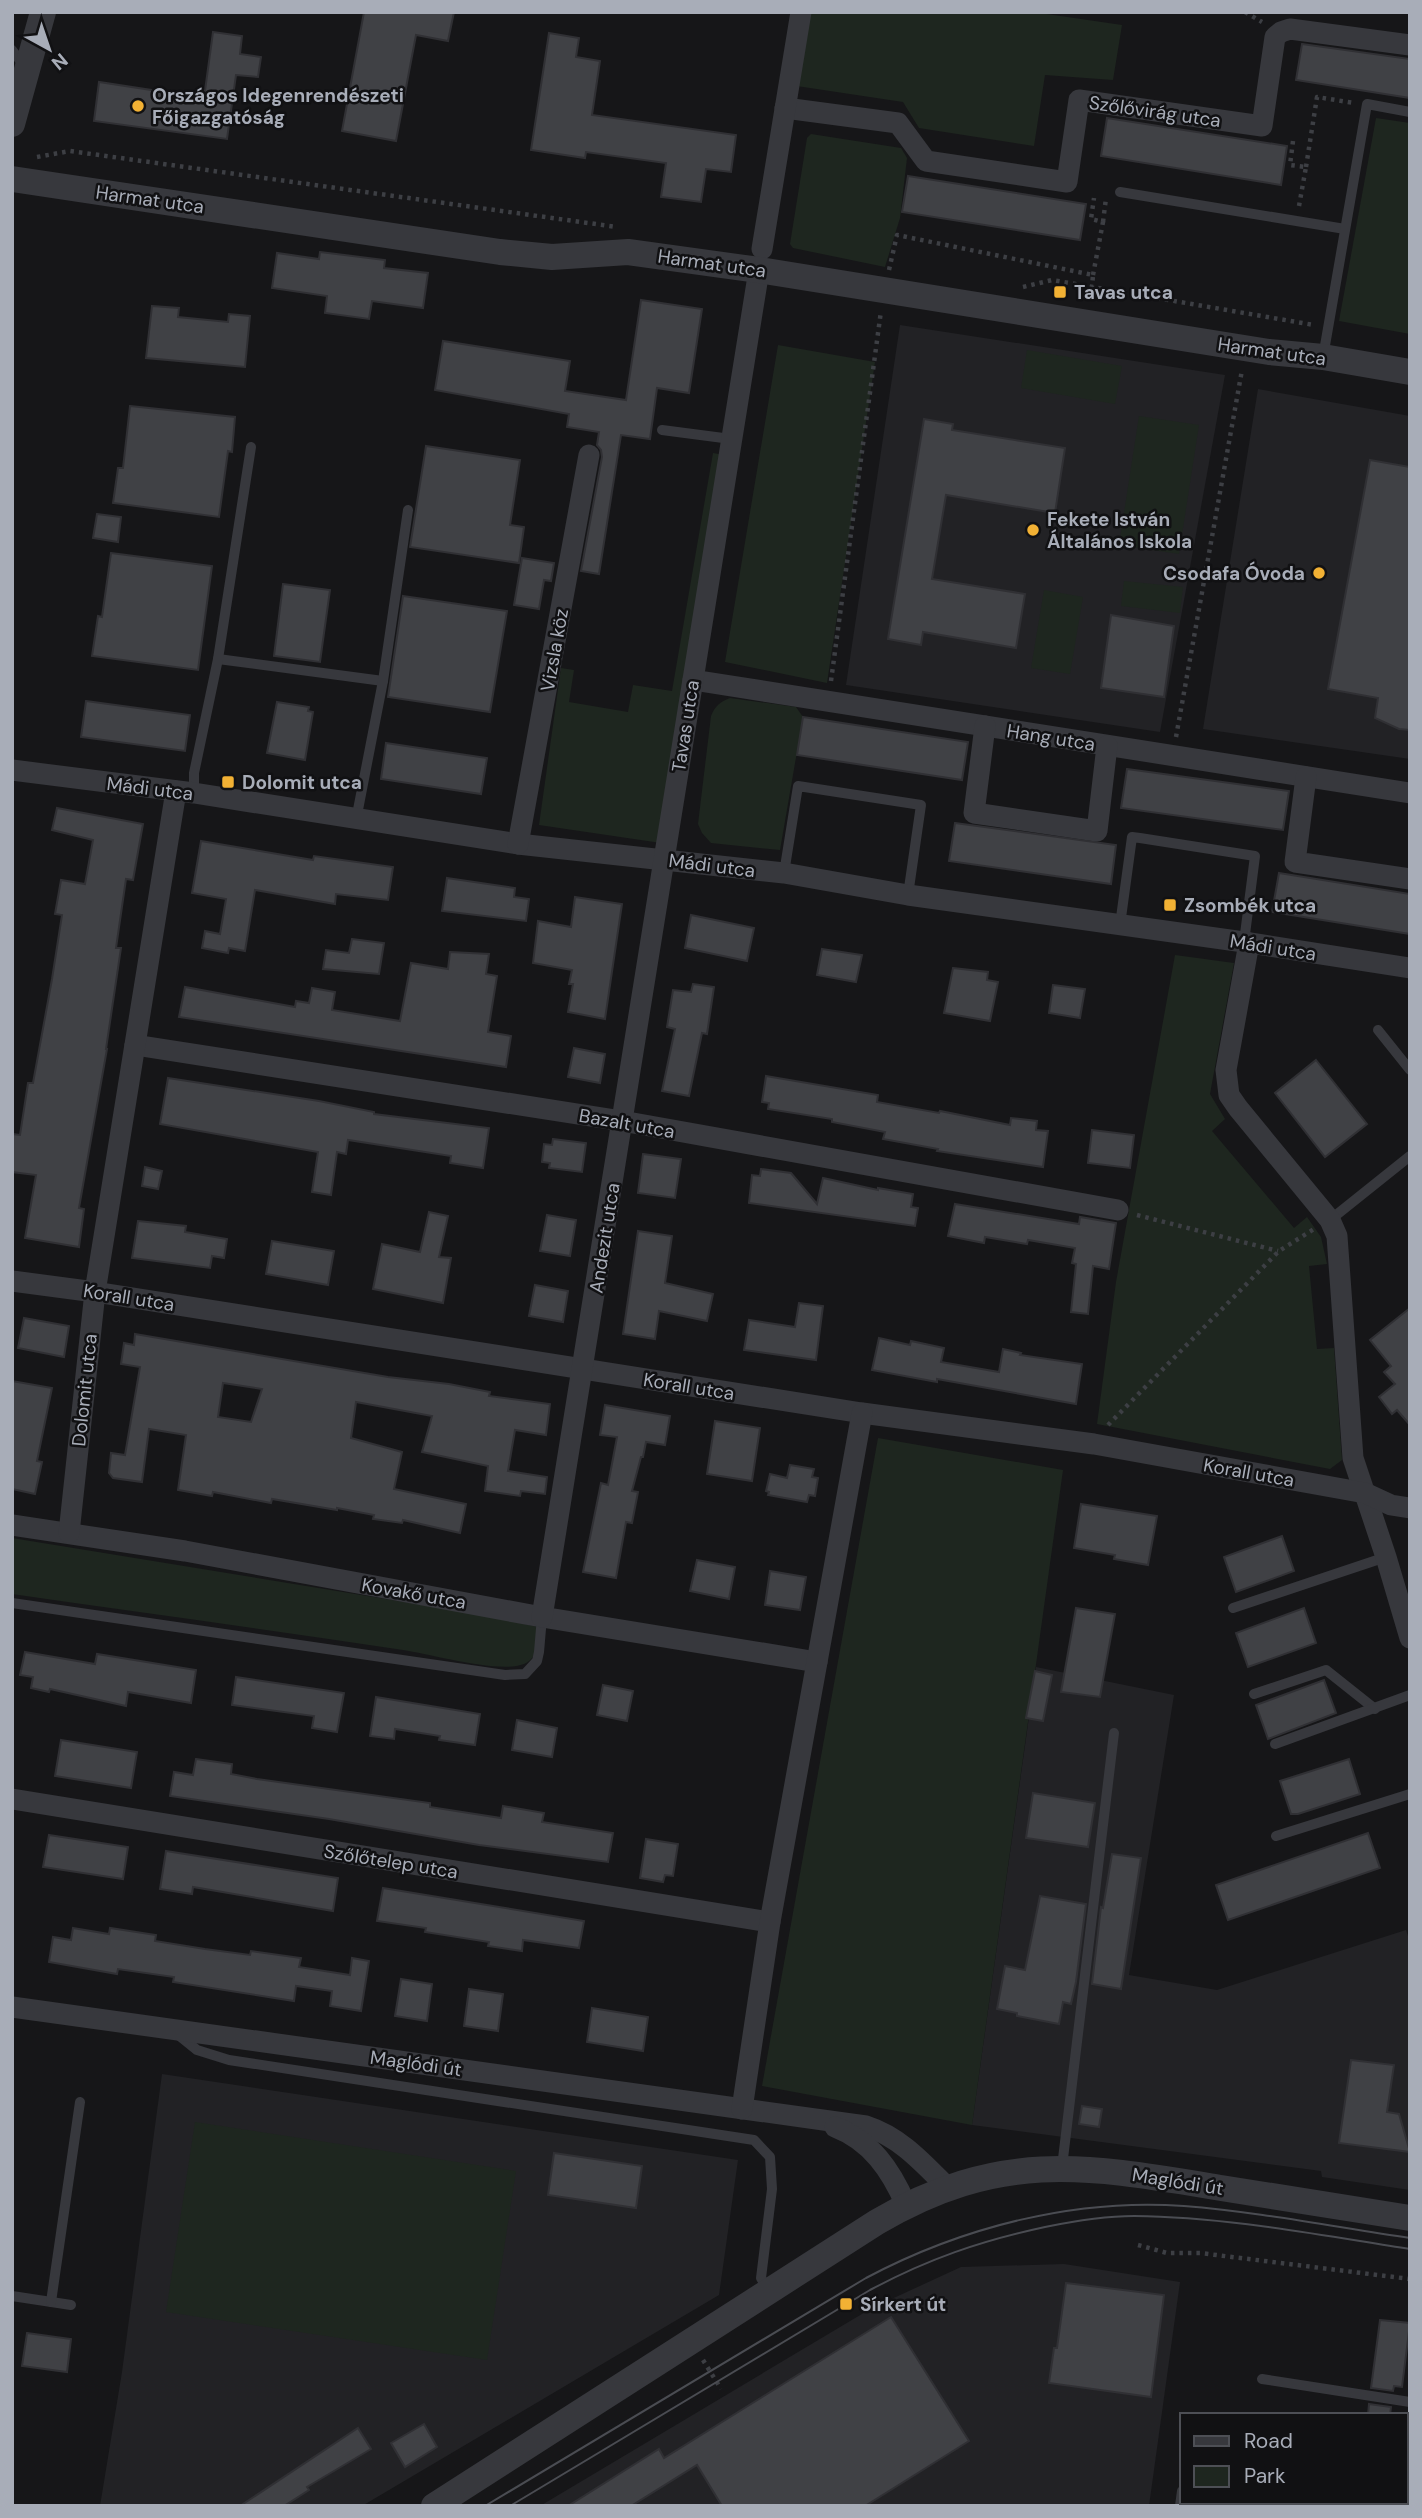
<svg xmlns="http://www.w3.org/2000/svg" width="1422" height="2518" font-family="'DM Sans',sans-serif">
<rect width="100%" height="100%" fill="#161618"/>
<g fill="#222225">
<polygon points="900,325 1225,375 1160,732 846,685"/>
<polygon points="1258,389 1410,416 1410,759 1203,729"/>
<polygon points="1036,1667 1174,1695 1129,1975 1217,1990 1406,1930 1410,1942 1410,2190 1322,2177 1321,2171 972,2125"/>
<polygon points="162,2074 738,2160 719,2295 362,2506 100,2506 122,2372"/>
<polygon points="1064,2264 1180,2282 1149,2506 540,2506 872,2308 961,2267"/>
</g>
<g fill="#1e261f">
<polygon points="801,12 1033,12 1122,25 1113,80 1045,75 1034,146 919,128 903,102 790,85"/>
<polygon points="1376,118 1410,123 1410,334 1339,321"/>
<polygon points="811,134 901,148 907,158 900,218 885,267 793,248 790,244 807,138"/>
<polygon points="778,345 875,362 827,683 725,662"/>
<polygon points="1027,350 1122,366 1115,404 1021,388"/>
<polygon points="1139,416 1199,425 1179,554 1119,545"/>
<polygon points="713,453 724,455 661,843 539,825 561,668 574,670 569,702 628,712 633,685 672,691"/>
<polygon points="1124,581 1183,587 1180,613 1121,606"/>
<polygon points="1044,590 1083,597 1070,674 1031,668"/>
<path d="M730 698 796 707 803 717 780 850 711 843 702 833 698 824 711 716C715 706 720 702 730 698Z"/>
<polygon points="1175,955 1234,963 1210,1094 1225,1119 1212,1131 1294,1228 1307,1217 1321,1237 1327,1264 1309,1266 1317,1349 1334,1348 1342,1460 1330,1469 1097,1424 1116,1282"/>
<polygon points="878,1438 1063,1470 972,2125 762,2086"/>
<path d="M12 1538 490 1616 538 1627C537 1641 539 1658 524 1664 499 1674 431 1654 403 1650 273 1630 142 1613 12 1594Z"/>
<polygon points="195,2122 516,2171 487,2360 166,2312"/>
</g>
<g fill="#404145" stroke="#303034" stroke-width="2" fill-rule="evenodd">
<polygon points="364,12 454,12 448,41 416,35 396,141 342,131"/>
<polygon points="213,32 242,36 240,54 261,57 258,77 236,75 227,139 94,121 99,82 204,98"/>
<polygon points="549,33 579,38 576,57 600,61 592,115 736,135 731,172 706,169 701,202 661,197 666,163 586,152 585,158 531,150"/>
<polygon points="1302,44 1410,59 1410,98 1296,80"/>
<polygon points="1107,118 1287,146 1281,185 1101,156"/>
<polygon points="908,176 1086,204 1080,240 902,212"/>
<polygon points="320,252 385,260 384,268 428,273 423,308 372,301 369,319 325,313 327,296 272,288 277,253 319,259"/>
<polygon points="641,300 702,309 689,393 657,388 650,439 621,435 599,574 581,571 602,457 601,450 597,445 599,432 567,427 569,414 435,390 443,341 570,361 565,391 626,400"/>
<polygon points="152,306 179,308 178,317 228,322 229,314 250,316 245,367 146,358"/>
<polygon points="130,406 235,417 232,452 228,451 219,517 113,503 118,468 123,468"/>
<polygon points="924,419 953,424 952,430 1065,448 1055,513 946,495 932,579 1025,594 1016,648 923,632 921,645 888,639"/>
<polygon points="426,446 520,460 510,525 524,527 519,563 410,547"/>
<polygon points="1370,460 1410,467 1410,730 1399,729 1375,718 1378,698 1328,689"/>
<polygon points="97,514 121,517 118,542 93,538"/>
<polygon points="111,553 212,566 198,670 92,656 98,616 102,617"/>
<polygon points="522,558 554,563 551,581 544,580 539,609 514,605"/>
<polygon points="283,584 330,590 320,662 274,656"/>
<polygon points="403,596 507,611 490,712 388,697"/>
<polygon points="1111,615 1174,626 1164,697 1101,688"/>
<polygon points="86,701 190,715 185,751 81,737"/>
<polygon points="277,702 309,707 308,711 313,712 305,760 267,753"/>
<polygon points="803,717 968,742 962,780 797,755"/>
<polygon points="386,743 487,758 481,794 381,779"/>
<polygon points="1127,769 1289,791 1283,830 1121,808"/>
<polygon points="57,808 143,824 133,880 126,879 116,948 121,948 106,1049 107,1049 79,1208 84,1209 79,1247 25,1238 36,1175 12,1172 12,1134 20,1135 28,1083 33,1083 52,979 62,915 55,914 61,880 85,884 93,840 52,830"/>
<polygon points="955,823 1116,845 1111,884 949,861"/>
<polygon points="201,841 313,860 314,856 393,867 388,900 336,894 335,904 255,890 245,951 229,948 228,953 202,948 205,931 220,934 226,899 192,893"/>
<polygon points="1279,873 1410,894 1410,934 1272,912"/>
<polygon points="447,878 515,888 514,897 529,899 526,921 442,911"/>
<polygon points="575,897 622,904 605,1019 568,1012 573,984 569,984 572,970 533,963 538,921 571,927"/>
<polygon points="691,915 754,928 747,961 685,948"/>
<polygon points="352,939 384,943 379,974 323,969 326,950 349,953"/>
<polygon points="822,949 862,955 856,982 817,975"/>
<polygon points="450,952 489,954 486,974 497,976 488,1032 511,1036 506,1067 179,1017 185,987 295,1007 296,1001 309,1003 312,988 335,992 332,1010 400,1021 411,963 448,969"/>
<polygon points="953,968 988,972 987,980 998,982 990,1021 944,1013"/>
<polygon points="693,984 714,987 707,1034 702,1033 689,1096 662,1091 675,1029 667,1027 673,990 691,992"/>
<polygon points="1053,985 1085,989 1080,1018 1049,1013"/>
<polygon points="574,1048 605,1054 600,1083 568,1077"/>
<polygon points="1316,1060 1367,1124 1325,1157 1275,1093"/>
<polygon points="766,1076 878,1095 877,1102 939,1113 940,1111 1010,1125 1011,1118 1037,1121 1036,1130 1048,1131 1043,1167 937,1151 938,1149 883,1139 885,1132 832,1122 832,1119 768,1109 769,1103 762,1102"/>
<polygon points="168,1078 319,1101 374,1112 374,1114 489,1128 483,1168 450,1163 451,1156 348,1140 346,1154 337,1152 331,1195 312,1192 318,1152 160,1124"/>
<polygon points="1092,1130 1134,1135 1130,1168 1088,1163"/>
<polygon points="553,1139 586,1143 582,1172 549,1168 550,1163 542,1162 544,1144 552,1145"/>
<polygon points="643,1154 681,1159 675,1198 638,1193"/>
<polygon points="145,1167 162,1171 158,1189 142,1186"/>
<polygon points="761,1169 791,1173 817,1204 823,1178 878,1190 878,1188 913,1194 911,1207 918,1208 915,1226 749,1203 752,1175 760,1176"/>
<polygon points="955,1204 1079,1224 1080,1217 1116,1223 1109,1269 1093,1266 1088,1314 1071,1312 1076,1264 1072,1263 1075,1248 1028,1240 1027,1244 985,1237 984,1243 948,1236"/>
<polygon points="429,1212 448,1216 439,1257 451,1258 443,1303 373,1289 382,1244 420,1252"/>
<polygon points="547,1215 576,1220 570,1256 540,1251"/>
<polygon points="138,1221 186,1226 185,1232 227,1239 224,1258 212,1256 210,1268 132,1258"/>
<polygon points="638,1231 672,1236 665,1283 713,1294 707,1321 659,1311 655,1339 623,1334"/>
<polygon points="272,1241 334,1251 328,1285 266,1274"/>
<polygon points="535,1285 568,1291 563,1322 529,1316"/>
<polygon points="799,1303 823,1306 816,1360 744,1350 749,1320 795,1327"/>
<polygon points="1410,1308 1410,1425 1397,1410 1392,1414 1379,1397 1395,1384 1384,1372 1391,1366 1370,1340"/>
<polygon points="24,1318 69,1326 64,1357 18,1348"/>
<path d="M135 1334 388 1377 449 1384 490 1392 489 1396 550 1404 546 1435 515 1430 508 1471 547 1477 545 1494 521 1491 520 1496 485 1491 488 1466 422 1452 432 1416 356 1402 351 1438 402 1452 394 1489 466 1504 460 1533 403 1520 402 1523 373 1519 374 1515 337 1508V1510L272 1499 271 1503 213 1492 212 1496 178 1490 186 1435 149 1429 142 1482 113 1478 109 1473 111 1453 125 1455 140 1367 121 1364 124 1343 134 1345ZM223 1383 262 1389 251 1422 218 1417Z"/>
<polygon points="879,1338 910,1345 911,1341 944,1348 941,1362 999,1372 1003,1349 1021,1353 1020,1355 1082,1364 1076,1404 937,1379 937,1382 872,1370"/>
<polygon points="12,1381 52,1388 37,1461 42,1462 35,1494 12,1489"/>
<polygon points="605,1405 670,1416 665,1445 646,1442 643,1457 641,1457 632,1491 638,1492 632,1523 626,1522 616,1578 583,1572 601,1483 608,1485 617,1437 600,1435"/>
<polygon points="715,1421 760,1428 752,1481 707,1474"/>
<polygon points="790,1465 814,1469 812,1477 818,1478 815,1496 809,1495 807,1502 768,1495 769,1492 766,1491 770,1474 787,1478"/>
<polygon points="1081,1504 1157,1516 1148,1565 1114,1559 1115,1555 1074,1548"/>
<polygon points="1282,1536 1294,1571 1236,1592 1224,1557"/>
<polygon points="697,1560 735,1567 729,1599 690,1591"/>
<polygon points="770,1571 806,1577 800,1610 765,1605"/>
<polygon points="1076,1608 1115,1614 1100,1697 1061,1692"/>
<polygon points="1304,1608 1316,1643 1248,1667 1236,1633"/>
<polygon points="25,1652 95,1664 97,1654 196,1670 191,1703 128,1692 126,1706 50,1689 49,1692 31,1688 33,1677 20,1675"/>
<polygon points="1035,1671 1052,1675 1043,1721 1026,1718"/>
<polygon points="236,1677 344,1693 337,1732 312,1728 314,1716 232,1705"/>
<polygon points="1324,1680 1336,1713 1268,1739 1256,1705"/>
<polygon points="603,1685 633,1691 627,1721 597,1715"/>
<polygon points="376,1697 480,1714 475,1745 439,1740 440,1736 395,1729 394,1739 370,1736"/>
<polygon points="517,1720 557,1728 552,1757 512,1750"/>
<polygon points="61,1740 137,1752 131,1788 55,1776"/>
<polygon points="196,1759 232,1764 231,1774 257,1779 430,1803 430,1807 501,1818 503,1806 544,1813 542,1822 613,1833 608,1862 479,1845 329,1819 170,1796 174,1772 193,1775"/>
<polygon points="1349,1759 1360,1794 1298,1814 1291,1814 1280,1781"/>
<polygon points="1033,1793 1095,1803 1088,1847 1026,1838"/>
<polygon points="1368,1833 1380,1868 1228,1920 1216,1885"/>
<polygon points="49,1835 128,1847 123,1879 43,1867"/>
<polygon points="646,1839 678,1844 673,1876 665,1875 663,1882 640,1878"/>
<polygon points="166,1851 338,1878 333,1911 193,1887 192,1894 160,1889"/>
<polygon points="1112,1854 1141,1858 1121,1989 1092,1984 1101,1907 1103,1908"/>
<polygon points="383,1888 584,1921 579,1948 523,1940 522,1951 488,1946 489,1942 425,1932 426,1928 377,1921"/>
<polygon points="1040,1896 1086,1904 1076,1982 1071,2004 1063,2002 1059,2024 1017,2016 1017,2013 997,2009 1005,1966 1025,1970"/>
<polygon points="73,1928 109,1934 110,1928 156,1935 155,1941 205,1949 250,1955 251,1951 301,1958 299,1967 350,1975 352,1958 369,1961 361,2011 330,2006 332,1991 296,1986 294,2001 173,1982 174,1977 118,1969 117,1974 49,1962 53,1937 71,1940"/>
<polygon points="401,1979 432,1984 427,2021 395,2016"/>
<polygon points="469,1989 503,1994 498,2031 464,2026"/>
<polygon points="592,2008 648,2017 643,2051 587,2042"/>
<polygon points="1351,2060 1394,2065 1387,2112 1399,2114 1410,2152 1339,2143"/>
<polygon points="1082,2106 1102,2109 1099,2127 1079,2124"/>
<polygon points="554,2153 642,2166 636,2208 548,2195"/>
<polygon points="1066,2283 1164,2295 1151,2397 1049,2383 1054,2348 1057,2348"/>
<polygon points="891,2317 969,2441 865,2506 722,2506 697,2465 631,2506 568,2506 659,2449 664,2458"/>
<polygon points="1380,2320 1410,2323 1402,2387 1394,2386 1393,2391 1371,2388"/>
<polygon points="27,2333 71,2339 67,2372 22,2366"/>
<polygon points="1369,2404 1391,2407 1390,2415 1368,2415"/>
<polygon points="424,2424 437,2447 405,2467 391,2443"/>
<polygon points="358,2428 371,2449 307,2487 309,2490 284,2506 240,2506"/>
</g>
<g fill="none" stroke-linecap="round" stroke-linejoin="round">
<g stroke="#3d3f44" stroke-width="4.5" stroke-dasharray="3.5 5" stroke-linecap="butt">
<polyline points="1245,12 1262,22"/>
<polyline points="1293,141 1290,165 1306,167 1299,206"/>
<polyline points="37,157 70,151 617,227"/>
<polyline points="1306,167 1317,97 1354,103"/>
<polyline points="1103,222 1106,198"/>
<polyline points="889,270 897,235 1093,275 1092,287"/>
<polyline points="1093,275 1103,222 1091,219 1094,198"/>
<polyline points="1023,287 1052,280 1314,325"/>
<polyline points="831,681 881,311"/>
<polyline points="1176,737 1242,370"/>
<polyline points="1137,1215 1278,1251"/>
<polyline points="1108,1425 1279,1251 1314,1229"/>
<polyline points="1138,2245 1167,2253 1200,2253 1410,2279"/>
<polyline points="703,2360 721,2389"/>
</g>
<g stroke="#37383d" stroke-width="10">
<polyline points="12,50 25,67"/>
<polyline points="1120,192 1345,229"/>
<polyline points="1323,357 1367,104 1410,112"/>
<polyline points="662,430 731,439"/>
<polyline points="218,659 383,681"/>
<polyline points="194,793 194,773 218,659 251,447"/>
<polyline points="356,820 383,681 408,510"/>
<polyline points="784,873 798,786 921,805 908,895"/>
<polyline points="1120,925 1132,837 1140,838 1255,856 1244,942"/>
<polyline points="1378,1030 1410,1070"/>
<polyline points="1330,1220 1410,1156"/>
<polyline points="12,1603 505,1675 525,1674 537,1661 539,1652 542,1617"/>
<polyline points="1233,1608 1386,1557"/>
<polyline points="1254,1694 1326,1670 1375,1709"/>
<polyline points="1275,1744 1410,1695"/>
<polyline points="1276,1836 1410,1794"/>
<polyline points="176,2033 197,2050 229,2060 754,2140 770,2157 772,2189 761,2278 768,2290"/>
<polyline points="1062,2167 1114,1733"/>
<polyline points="12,2296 71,2305"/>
<polyline points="51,2302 80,2102"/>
<polyline points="1262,2379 1410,2402"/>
<polyline points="1406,2462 1410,2463"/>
<polyline points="1368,2502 1390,2506"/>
<polyline points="1180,2506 1182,2491"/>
</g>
<g stroke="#37383d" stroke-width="21">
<polyline points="785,108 898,123 926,161 1067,182 1079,100 1262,126 1275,37 1281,32 1290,29 1410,45"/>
<polyline points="762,249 801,12"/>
<polyline points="693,680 1410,793"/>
<polyline points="985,726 974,813 1097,831 1107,746"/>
<polyline points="12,770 194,793 518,844 784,873 908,895 1244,942 1410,968"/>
<polyline points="1306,777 1295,862 1410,879"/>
<polyline points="518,844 589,455"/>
<polyline points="1249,943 1226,1070 1229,1095 1238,1108 1330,1220 1337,1236 1353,1458 1386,1557 1410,1638"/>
<polyline points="135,1045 622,1121 1118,1210"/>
<polyline points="12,1281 95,1292 862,1413 1094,1444 1365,1493 1391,1505 1410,1508"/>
<polyline points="12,1525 185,1551 542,1617 817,1662"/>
<polyline points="69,1533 95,1292 176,791"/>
<polyline points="542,1617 759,270"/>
<polyline points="12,1799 770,1922"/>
<path d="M12 2007 866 2126C900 2137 922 2162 947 2187"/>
<polyline points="742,2109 770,1922 862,1413"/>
<path d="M835 2127C871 2141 891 2170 906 2205"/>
</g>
<g stroke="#37383d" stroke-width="26">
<polyline points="12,124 43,12"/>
<polyline points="12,179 500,252 552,257 628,252 759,270 1269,352 1323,357 1410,372"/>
<path d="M434 2506 877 2222C1001 2149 1088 2166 1221 2188 1284 2198 1347 2208 1410 2218"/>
</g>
<g stroke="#4a4c52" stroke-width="2">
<path d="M485 2506 866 2278C962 2227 1075 2198 1184 2206 1259 2212 1335 2227 1410 2238"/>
<path d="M510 2506 870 2290C928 2259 980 2241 1045 2227 1074 2221 1104 2216 1134 2216 1227 2217 1319 2235 1410 2249"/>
</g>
</g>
<g fill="#f2b134" stroke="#111113" stroke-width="2.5">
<circle cx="138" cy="106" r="7"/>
<rect x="1053" y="285" width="14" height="14" rx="3.5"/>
<circle cx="1033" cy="530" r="7"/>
<circle cx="1319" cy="573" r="7"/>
<rect x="221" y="775" width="14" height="14" rx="3.5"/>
<rect x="1163" y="898" width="14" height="14" rx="3.5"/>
<rect x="839" y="2297" width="14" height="14" rx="3.5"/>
</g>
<g text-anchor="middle" stroke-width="5" stroke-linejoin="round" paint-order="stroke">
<g font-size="19" font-weight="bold" fill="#a8adb8" stroke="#111113" text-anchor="start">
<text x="152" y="102">Országos Idegenrendészeti<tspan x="152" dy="22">Főigazgatóság</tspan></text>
<text x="1074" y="299">Tavas utca</text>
<text x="1047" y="526">Fekete István<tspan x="1047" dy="22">Általános Iskola</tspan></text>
<text x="1305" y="580" text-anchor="end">Csodafa Óvoda</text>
<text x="242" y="789">Dolomit utca</text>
<text x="1184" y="912">Zsombék utca</text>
<text x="860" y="2311">Sírkert út</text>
</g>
<g font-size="19" fill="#a8adb8" stroke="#111113">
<text transform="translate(1155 111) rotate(8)" y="7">Szőlővirág utca</text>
<text transform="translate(150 199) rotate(8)" y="7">Harmat utca</text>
<text transform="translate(712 263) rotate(8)" y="7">Harmat utca</text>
<text transform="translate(1272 351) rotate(8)" y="7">Harmat utca</text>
<text transform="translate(554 650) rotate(-80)" y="7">Vizsla köz</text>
<text transform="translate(685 726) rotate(-81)" y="7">Tavas utca</text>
<text transform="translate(1051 737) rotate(9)" y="7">Hang utca</text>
<text transform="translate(150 788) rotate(7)" y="7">Mádi utca</text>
<text transform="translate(712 865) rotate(7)" y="7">Mádi utca</text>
<text transform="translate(1273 947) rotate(9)" y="7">Mádi utca</text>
<text transform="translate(627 1123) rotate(10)" y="7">Bazalt utca</text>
<text transform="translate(604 1238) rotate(-81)" y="7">Andezit utca</text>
<text transform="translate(129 1297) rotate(9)" y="7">Korall utca</text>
<text transform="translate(689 1386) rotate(9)" y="7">Korall utca</text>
<text transform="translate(84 1390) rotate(-84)" y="7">Dolomit utca</text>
<text transform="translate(1249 1472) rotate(10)" y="7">Korall utca</text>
<text transform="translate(414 1593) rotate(10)" y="7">Kovakő utca</text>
<text transform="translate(391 1861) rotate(9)" y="7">Szőlőtelep utca</text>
<text transform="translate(416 2063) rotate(8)" y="7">Maglódi út</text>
<text transform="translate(1178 2181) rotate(9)" y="7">Maglódi út</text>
</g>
</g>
<rect width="1422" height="2518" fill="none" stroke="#a8adb8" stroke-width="28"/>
<rect x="1180" y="2413" width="228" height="91" fill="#111113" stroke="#4d4f55" stroke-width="2"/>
<rect x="1194" y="2436" width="35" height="10" fill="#37383d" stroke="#4d4f55" stroke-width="2"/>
<text x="1244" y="2448" font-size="21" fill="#a8adb8">Road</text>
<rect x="1194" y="2466" width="35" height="21" fill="#1e261f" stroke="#4d4f55" stroke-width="2"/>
<text x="1244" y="2483" font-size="21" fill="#a8adb8">Park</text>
<g transform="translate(49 49) rotate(140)" stroke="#111113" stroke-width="5" paint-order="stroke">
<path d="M0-5L12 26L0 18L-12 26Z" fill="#a8adb8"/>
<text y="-10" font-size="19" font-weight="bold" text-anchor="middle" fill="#a8adb8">N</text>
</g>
</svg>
